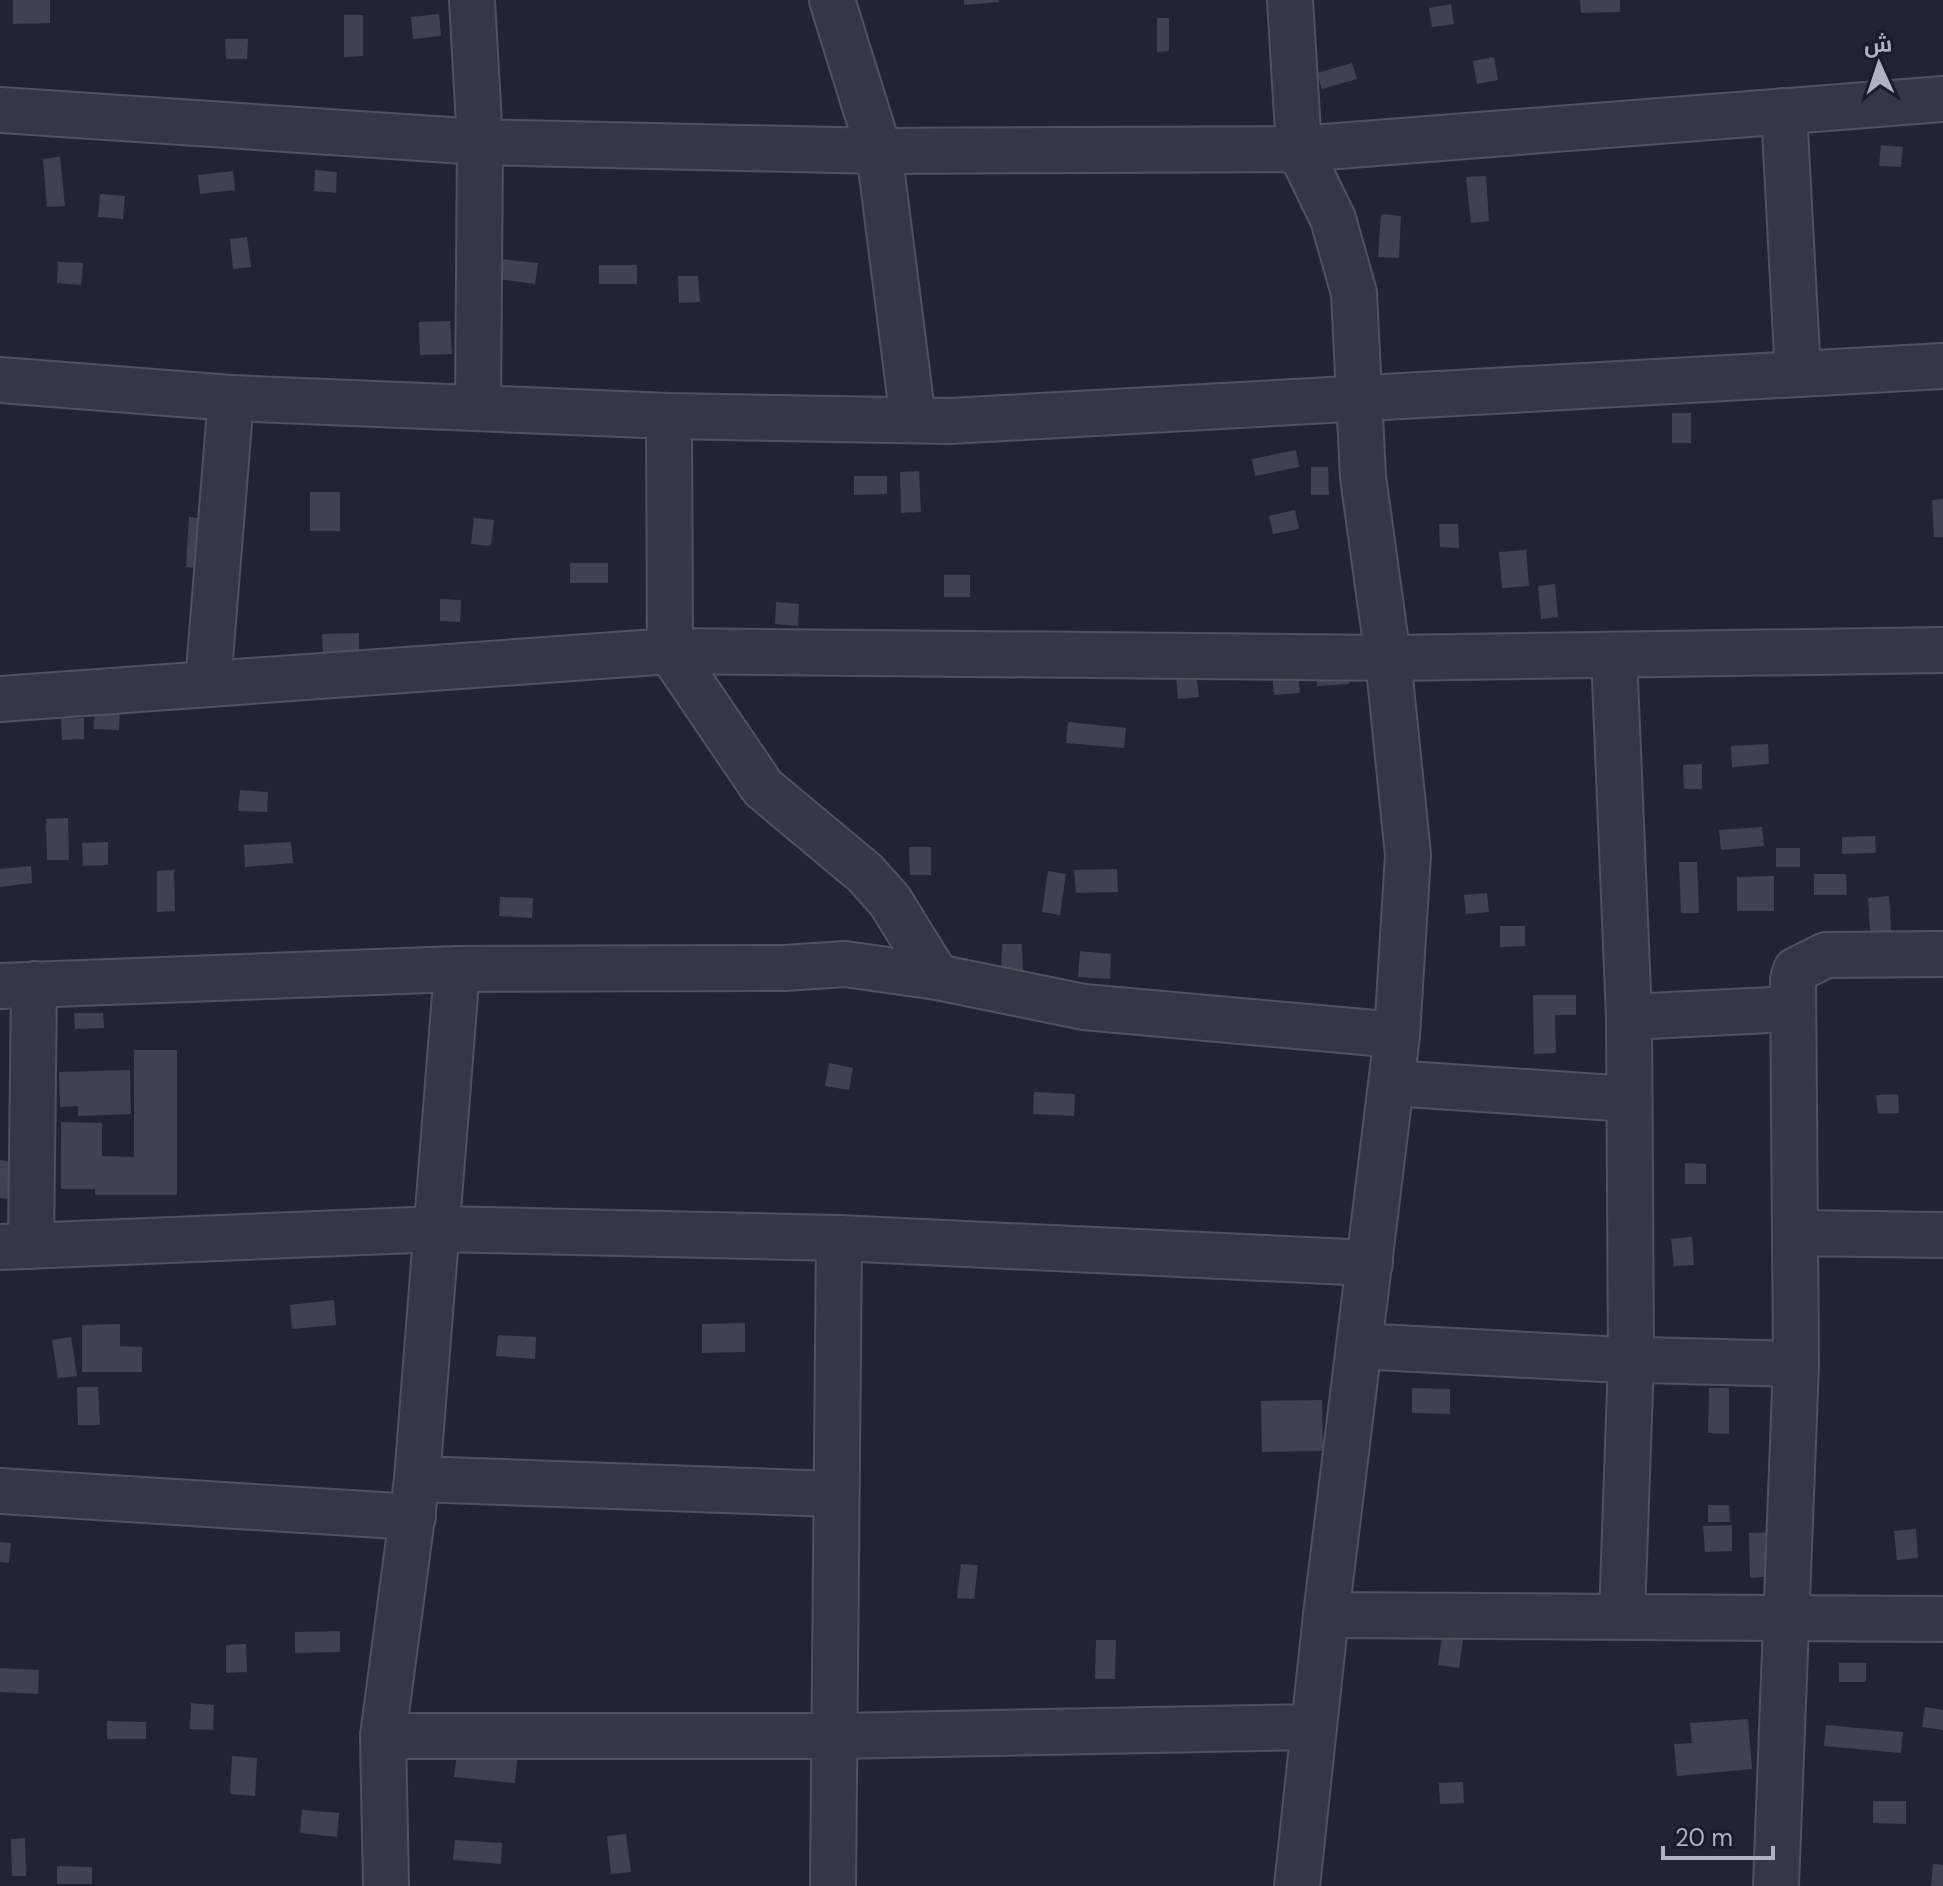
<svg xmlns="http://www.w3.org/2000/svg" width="1943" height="1886" font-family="'DM Sans',Cairo,sans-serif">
<rect width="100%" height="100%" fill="#212533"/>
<g fill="#3e4253">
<polygon points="13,0 50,0 50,23 13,24"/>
<polygon points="964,0 999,0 999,2 964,5"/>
<polygon points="1580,0 1620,0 1620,12 1581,13"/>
<polygon points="1451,4 1454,24 1432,27 1429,8"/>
<polygon points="439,14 441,36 413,39 411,17"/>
<polygon points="344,15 363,15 363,56 344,57"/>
<polygon points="1157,18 1169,18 1169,51 1157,52"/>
<polygon points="225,39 248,39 247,59 226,59"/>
<polygon points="1494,57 1498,80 1477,84 1473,61"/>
<polygon points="1352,63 1357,79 1322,89 1317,73"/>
<polygon points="1881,145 1903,147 1901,167 1879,166"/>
<polygon points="60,157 65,206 47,207 43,159"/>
<polygon points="315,170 337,172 336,193 314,191"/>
<polygon points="233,171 235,190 200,194 198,175"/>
<polygon points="1486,176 1489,221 1471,223 1466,177"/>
<polygon points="100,194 125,196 123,219 98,217"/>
<polygon points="1381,214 1401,216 1399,258 1378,257"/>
<polygon points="247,237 251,267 233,269 230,239"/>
<polygon points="502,259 538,263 535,284 500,279"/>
<polygon points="58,262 83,263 81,285 57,283"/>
<rect x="599" y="265" width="38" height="19"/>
<polygon points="678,276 698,276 700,302 679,303"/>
<polygon points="450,321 452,354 420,355 419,322"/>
<rect x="1672" y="413" width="19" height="30"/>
<polygon points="1296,450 1299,467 1255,476 1252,459"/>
<polygon points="1311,467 1328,467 1329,495 1311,495"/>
<polygon points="919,471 921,512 901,513 900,472"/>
<polygon points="854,476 887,476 887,494 854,495"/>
<rect x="310" y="492" width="30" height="39"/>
<polygon points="1943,499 1943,537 1934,537 1932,500"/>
<polygon points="1295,510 1299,529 1273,534 1269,516"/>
<polygon points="189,517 206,519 203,568 186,567"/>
<polygon points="474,518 494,520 491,546 471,544"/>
<polygon points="1439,524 1458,524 1459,548 1440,547"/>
<polygon points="1526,550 1529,586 1502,588 1499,552"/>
<rect x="570" y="563" width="38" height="20"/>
<rect x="944" y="575" width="26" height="22"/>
<polygon points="1555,584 1558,617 1541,619 1538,586"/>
<polygon points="440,599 461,600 460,622 440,621"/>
<polygon points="776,602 799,604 798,626 775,624"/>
<polygon points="359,633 359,655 323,656 322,634"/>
<polygon points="1348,667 1349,684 1317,686 1317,669"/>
<polygon points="1298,671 1300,693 1274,695 1272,673"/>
<polygon points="1196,672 1199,697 1178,699 1176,673"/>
<polygon points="95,707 120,708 119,730 94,729"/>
<polygon points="84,718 84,739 62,740 61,719"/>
<polygon points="1068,722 1126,728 1124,748 1066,743"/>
<polygon points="1768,744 1769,764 1732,767 1731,746"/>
<polygon points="1702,764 1702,789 1684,789 1683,765"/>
<polygon points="240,790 268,792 267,812 238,811"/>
<polygon points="68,818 69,860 47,860 46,819"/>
<polygon points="1762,827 1764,846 1721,850 1719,830"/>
<polygon points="1875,836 1876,853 1842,854 1842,837"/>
<polygon points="108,842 108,865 83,866 82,843"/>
<polygon points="291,842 293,863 245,867 244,845"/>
<polygon points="909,847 931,847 931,875 910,875"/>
<rect x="1776" y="848" width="24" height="19"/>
<polygon points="1679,862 1697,862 1699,913 1681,913"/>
<polygon points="31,866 32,883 0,887 0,869"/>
<polygon points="1117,869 1118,892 1076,893 1074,870"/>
<polygon points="174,870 175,911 157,912 157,871"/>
<polygon points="1048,871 1066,874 1060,915 1042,912"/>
<polygon points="1814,874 1846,874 1847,895 1814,895"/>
<polygon points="1774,876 1774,911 1737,911 1737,877"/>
<polygon points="1487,893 1489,912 1466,914 1464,895"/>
<polygon points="1889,896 1892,944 1871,945 1868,898"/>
<polygon points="500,897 533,898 532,918 499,916"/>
<polygon points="1500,926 1525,926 1525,946 1500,947"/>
<polygon points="1002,944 1022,944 1023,973 1001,973"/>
<polygon points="1080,951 1111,954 1110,979 1078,977"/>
<polygon points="1533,995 1576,995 1576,1015 1555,1015 1556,1053 1534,1054"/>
<polygon points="74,1013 103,1013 104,1028 75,1029"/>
<polygon points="134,1050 177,1050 177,1195 95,1195 95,1189 61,1189 61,1122 102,1123 102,1156 134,1157"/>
<polygon points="829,1063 853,1068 849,1090 825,1086"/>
<polygon points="130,1070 131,1114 78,1116 78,1106 60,1107 59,1072"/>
<polygon points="1034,1092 1075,1094 1074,1116 1033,1114"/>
<polygon points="1898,1094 1899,1113 1878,1114 1876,1095"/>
<polygon points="0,1160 17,1163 13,1200 0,1198"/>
<polygon points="1685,1163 1706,1164 1706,1184 1685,1184"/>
<polygon points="1692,1237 1694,1265 1674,1266 1671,1239"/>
<polygon points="334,1300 336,1325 292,1329 290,1305"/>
<polygon points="745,1323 745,1352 702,1353 702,1324"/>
<polygon points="120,1324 120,1346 142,1347 142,1372 82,1372 82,1325"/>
<polygon points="498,1335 536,1337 535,1359 496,1356"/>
<polygon points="71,1337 77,1376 58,1378 52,1340"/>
<polygon points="77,1387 98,1387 100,1425 78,1425"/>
<polygon points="1412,1388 1450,1389 1450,1414 1412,1413"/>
<polygon points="1709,1388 1729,1388 1729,1434 1708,1433"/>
<polygon points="1322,1400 1323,1451 1262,1452 1261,1401"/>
<polygon points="1708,1505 1729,1505 1730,1522 1708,1522"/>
<polygon points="1732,1525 1732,1551 1705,1552 1703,1526"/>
<polygon points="1916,1529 1918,1558 1897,1560 1894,1531"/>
<polygon points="1771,1532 1772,1576 1750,1578 1749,1533"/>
<polygon points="0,1542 11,1543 9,1563 0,1562"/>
<polygon points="961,1564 978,1565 974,1599 957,1598"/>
<polygon points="340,1631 340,1652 295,1653 295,1632"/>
<polygon points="1442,1637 1463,1640 1459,1668 1438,1665"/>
<polygon points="1096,1640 1116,1640 1115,1679 1095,1679"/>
<polygon points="246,1644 247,1672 226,1673 226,1645"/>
<rect x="1839" y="1663" width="27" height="19"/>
<polygon points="0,1668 39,1670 38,1694 0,1692"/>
<polygon points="191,1703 214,1705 213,1730 190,1729"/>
<polygon points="1925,1707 1943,1710 1943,1730 1922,1727"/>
<polygon points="1748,1719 1752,1769 1677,1776 1674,1744 1692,1743 1690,1723"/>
<polygon points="107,1721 146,1722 146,1739 107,1739"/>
<polygon points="1826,1725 1903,1732 1901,1753 1824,1746"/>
<polygon points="458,1746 518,1752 515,1783 454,1777"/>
<polygon points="232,1756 257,1758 255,1796 230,1794"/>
<polygon points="1463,1782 1464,1803 1440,1804 1439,1783"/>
<polygon points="1873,1801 1906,1801 1906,1824 1873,1823"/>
<polygon points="302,1810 339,1813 337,1837 300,1833"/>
<polygon points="626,1834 631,1872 611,1874 607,1836"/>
<polygon points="25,1838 26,1876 12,1876 11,1839"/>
<polygon points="455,1840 502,1843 501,1864 453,1860"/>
<polygon points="1933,1864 1943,1865 1943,1886 1931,1886"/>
<polygon points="57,1866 92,1867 92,1884 57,1884"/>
</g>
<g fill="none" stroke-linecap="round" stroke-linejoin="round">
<defs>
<g id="minor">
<polyline points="472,0 480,142 879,151 1299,149 1333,219 1354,293 1363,477 1388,658 1408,855 1397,1035 1326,1615 1297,1886"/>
<polyline points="832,0 879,151 913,420"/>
<polyline points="1290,0 1299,149 1943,99"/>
<polyline points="0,110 480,142 478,406"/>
<polyline points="1784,111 1798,374"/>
<polyline points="0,380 231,398 669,416 950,421 1943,366"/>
<polyline points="669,416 670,651 763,788 865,873 890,901 937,977"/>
<polyline points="1614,655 1629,1017 1631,1360 1622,1616"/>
<polyline points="208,684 231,398"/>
<polyline points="0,699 670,651 1388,658 1943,650"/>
<polyline points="0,986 457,969 785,968 845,964 937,977 1084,1007 1397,1035"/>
<polyline points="1629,1017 1791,1009"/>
<polyline points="1392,1083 1629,1099"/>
<polyline points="1795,1233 1943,1235"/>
<polyline points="31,1246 34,984"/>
<polyline points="0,1247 439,1229 839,1238 1370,1263"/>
<polyline points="1359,1346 1603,1359 1796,1364"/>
<polyline points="417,1479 834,1494"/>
<polyline points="0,1491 413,1517"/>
<polyline points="1326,1615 1943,1619"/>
<polyline points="383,1736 836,1736 1314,1727"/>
<polyline points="386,1886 383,1736 417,1479 457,969"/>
<polyline points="833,1886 839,1238"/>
<polyline points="1776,1886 1796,1364 1793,979 1796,970 1826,955 1943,954"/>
</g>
</defs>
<use href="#minor" stroke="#4f525f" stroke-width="48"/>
<use href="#minor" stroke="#343744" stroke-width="44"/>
</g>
<g transform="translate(1879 64) rotate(357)" stroke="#1a1d28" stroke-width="6" paint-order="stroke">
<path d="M0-6L14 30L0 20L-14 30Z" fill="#aeb2c1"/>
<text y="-12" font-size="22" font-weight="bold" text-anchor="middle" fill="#aeb2c1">ش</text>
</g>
<path d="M1663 1846v12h110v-12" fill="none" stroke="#aeb2c1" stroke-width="4"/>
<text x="1675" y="1846" font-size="24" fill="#aeb2c1" stroke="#1a1d28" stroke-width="6" paint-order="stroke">20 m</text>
</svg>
